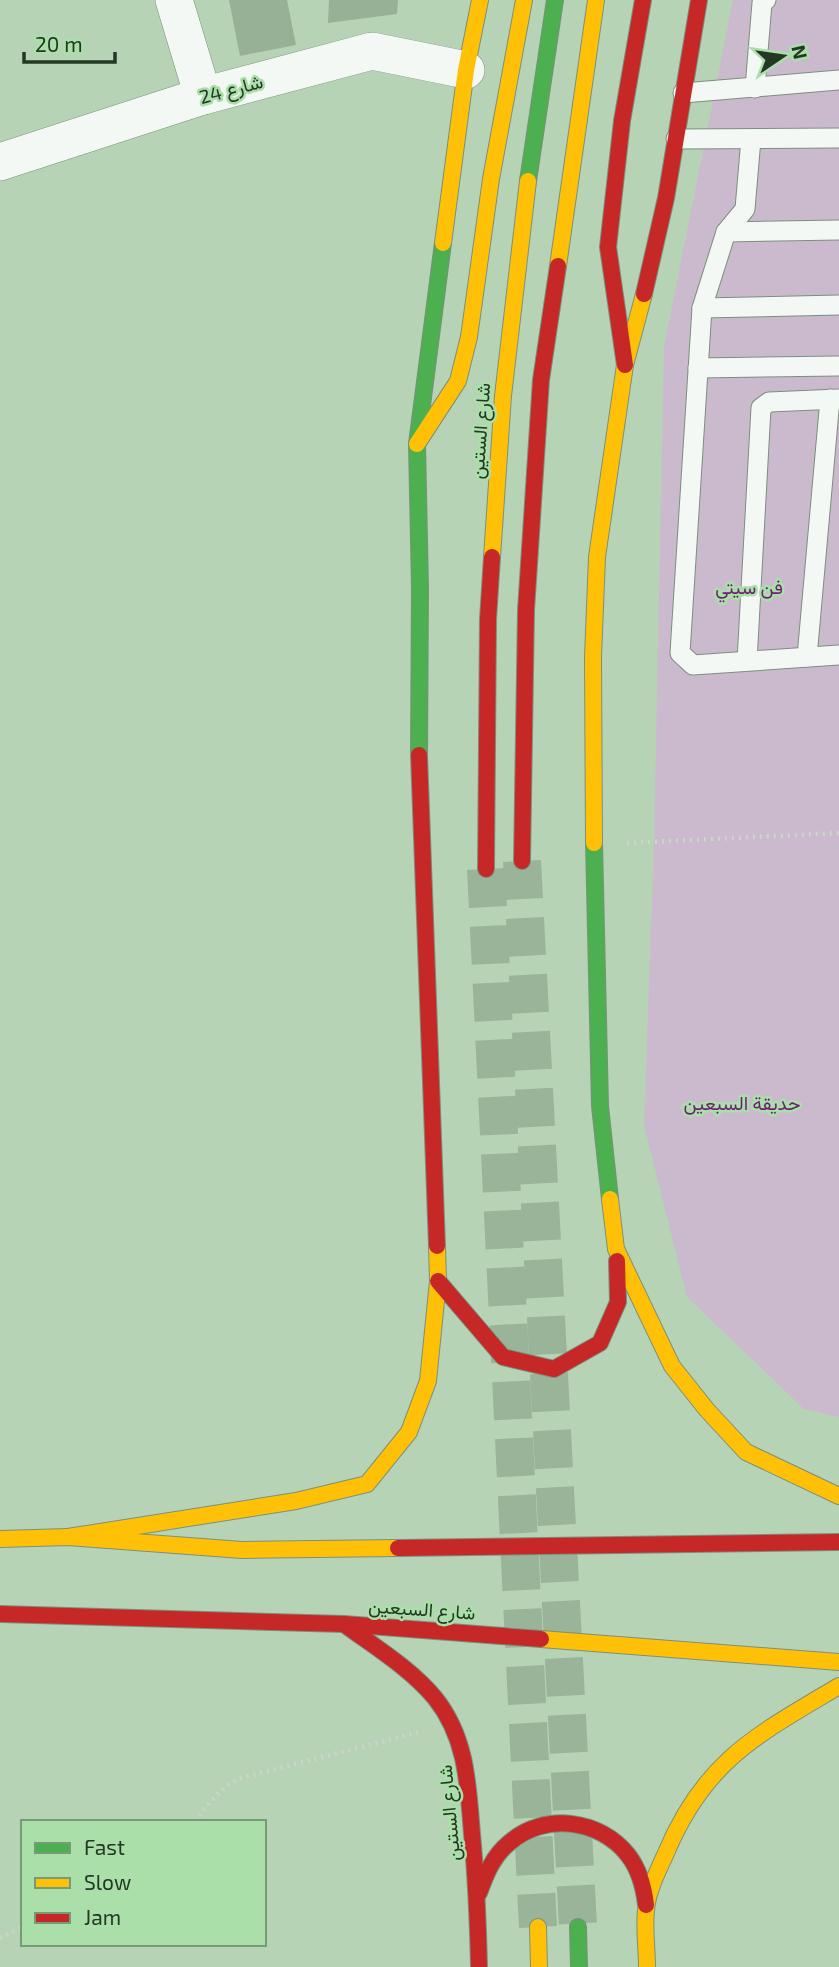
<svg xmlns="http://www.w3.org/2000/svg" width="839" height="1967" font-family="'Exo 2',Vazirmatn,sans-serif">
<rect width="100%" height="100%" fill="#b7d3b6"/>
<polygon fill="#cbbacd" points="733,0 839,0 839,1417 804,1409 687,1297 644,1125 654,843 664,347"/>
<g fill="#97b197">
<polygon points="229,0 287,0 296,45 240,56"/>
<polygon points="329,0 398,0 397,14 328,23"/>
</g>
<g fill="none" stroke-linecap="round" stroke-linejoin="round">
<g stroke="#99b499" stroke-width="38" stroke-dasharray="38 19" stroke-linecap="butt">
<polyline points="522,861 578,1927"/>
<polyline points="486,869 538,1927"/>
</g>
<defs>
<g id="lane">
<polyline points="755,88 762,3 766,0"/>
<polyline points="683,93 839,80"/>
<polyline points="676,139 839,138"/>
<polyline points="751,139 745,209 726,232 702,308 680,653 693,665 839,655"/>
<polyline points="726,232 839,230"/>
<polyline points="702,308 839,305"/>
<polyline points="698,368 839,366"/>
<polyline points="807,657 830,399"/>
<polyline points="747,661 761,408 769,402 839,399"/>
</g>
<g id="street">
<polyline points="174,0 203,96"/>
<polyline points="0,162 203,96 372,51 466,70"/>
</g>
<g id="fast">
<polyline points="528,181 555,0"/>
<polyline points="419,755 420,588 417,444 443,243"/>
<polyline points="594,843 600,1106 610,1199"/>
<polyline points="578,1927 579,1967"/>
</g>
<g id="slow">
<polyline points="443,243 466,70 480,0"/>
<polyline points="558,266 596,0"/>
<polyline points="417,444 458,381 469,337 491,179 524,0"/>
<polyline points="492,557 503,396 528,181"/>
<polyline points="594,843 593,657 597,557 625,365 644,294"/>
<polyline points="610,1199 616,1249 672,1366 707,1410 746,1452 839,1496"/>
<polyline points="68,1537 296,1501 367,1484 409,1432 428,1381 438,1281 437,1246"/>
<polyline points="0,1539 68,1537 242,1550 398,1548"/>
<polyline points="541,1639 839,1662"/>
<polyline points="538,1927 539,1967"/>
<path d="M647 1967C647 1946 643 1923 647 1903 650 1885 659 1869 666 1853 705 1760 757 1735 839 1686"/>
</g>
<g id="jam">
<polyline points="644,294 666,198 699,0"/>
<polyline points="625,365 608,247 622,121 643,0"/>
<polyline points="419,755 437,1246"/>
<polyline points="522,861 526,610 541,380 558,266"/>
<polyline points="486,869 488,619 492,557"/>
<polyline points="438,1281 503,1357 554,1369 600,1343 618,1302 617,1261"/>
<polyline points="398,1548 839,1542"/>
<polyline points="0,1614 344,1624 541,1639"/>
<path d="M344 1624C375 1647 410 1668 435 1698 467 1738 468 1785 472 1834 476 1878 478 1922 479 1967"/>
<path d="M479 1893C486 1874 493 1856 509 1843 544 1812 600 1819 628 1855 639 1869 644 1888 646 1905"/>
</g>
</defs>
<use href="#lane" stroke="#7b907b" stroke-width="21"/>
<use href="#street" stroke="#7b907b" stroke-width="38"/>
<use href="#fast" stroke="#7b907b" stroke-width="18"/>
<use href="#slow" stroke="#7b907b" stroke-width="18"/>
<use href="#jam" stroke="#7b907b" stroke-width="18"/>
<g stroke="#ccd5cc" stroke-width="4.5" stroke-dasharray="2 5" stroke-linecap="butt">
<polyline points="627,843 839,833"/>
<path d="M196 1822C207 1803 219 1791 237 1779L419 1732"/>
<polyline points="0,1938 23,1927"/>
</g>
<use href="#lane" stroke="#f4f8f4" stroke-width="19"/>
<use href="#street" stroke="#f4f8f4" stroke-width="37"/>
<use href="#fast" stroke="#4caf50" stroke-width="16"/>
<use href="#slow" stroke="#ffc107" stroke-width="16"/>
<use href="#jam" stroke="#c62828" stroke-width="16"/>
</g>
<g text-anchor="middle" stroke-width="5" stroke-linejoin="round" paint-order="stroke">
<g font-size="19" fill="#233823" stroke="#abdfaa">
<text transform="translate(231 89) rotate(-15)" y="7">شارع 24</text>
<text transform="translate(480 431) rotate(-86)" y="7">شارع الستين</text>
<text transform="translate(422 1609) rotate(4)" y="7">شارع السبعين</text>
<text transform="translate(449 1813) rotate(-95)" y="7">شارع الستين</text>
</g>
<g font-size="19" fill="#6c1e73" stroke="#abdfaa">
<text x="749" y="594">فن سيتي</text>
<text x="742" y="1110">حديقة السبعين</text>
</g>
</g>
<rect x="21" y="1820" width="245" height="126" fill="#abdfaa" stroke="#759c74" stroke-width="2"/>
<rect x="35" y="1843" width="35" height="10" fill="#4caf50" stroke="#759c74" stroke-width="2"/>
<text x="84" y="1855" font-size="21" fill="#233823">Fast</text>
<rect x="35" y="1878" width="35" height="10" fill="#ffc107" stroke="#759c74" stroke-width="2"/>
<text x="84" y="1890" font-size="21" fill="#233823">Slow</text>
<rect x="35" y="1913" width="35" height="10" fill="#c62828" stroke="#759c74" stroke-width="2"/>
<text x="84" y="1925" font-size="21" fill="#233823">Jam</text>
<g transform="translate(783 56) rotate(77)" stroke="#abdfaa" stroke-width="5" paint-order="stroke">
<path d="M0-5L12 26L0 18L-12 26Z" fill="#233823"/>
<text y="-10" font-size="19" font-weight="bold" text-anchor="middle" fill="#233823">N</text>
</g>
<path d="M24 52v10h91v-10" fill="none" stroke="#233823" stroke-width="3.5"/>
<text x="35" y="52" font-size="21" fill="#233823" stroke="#abdfaa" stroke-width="5" paint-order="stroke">20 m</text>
</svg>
